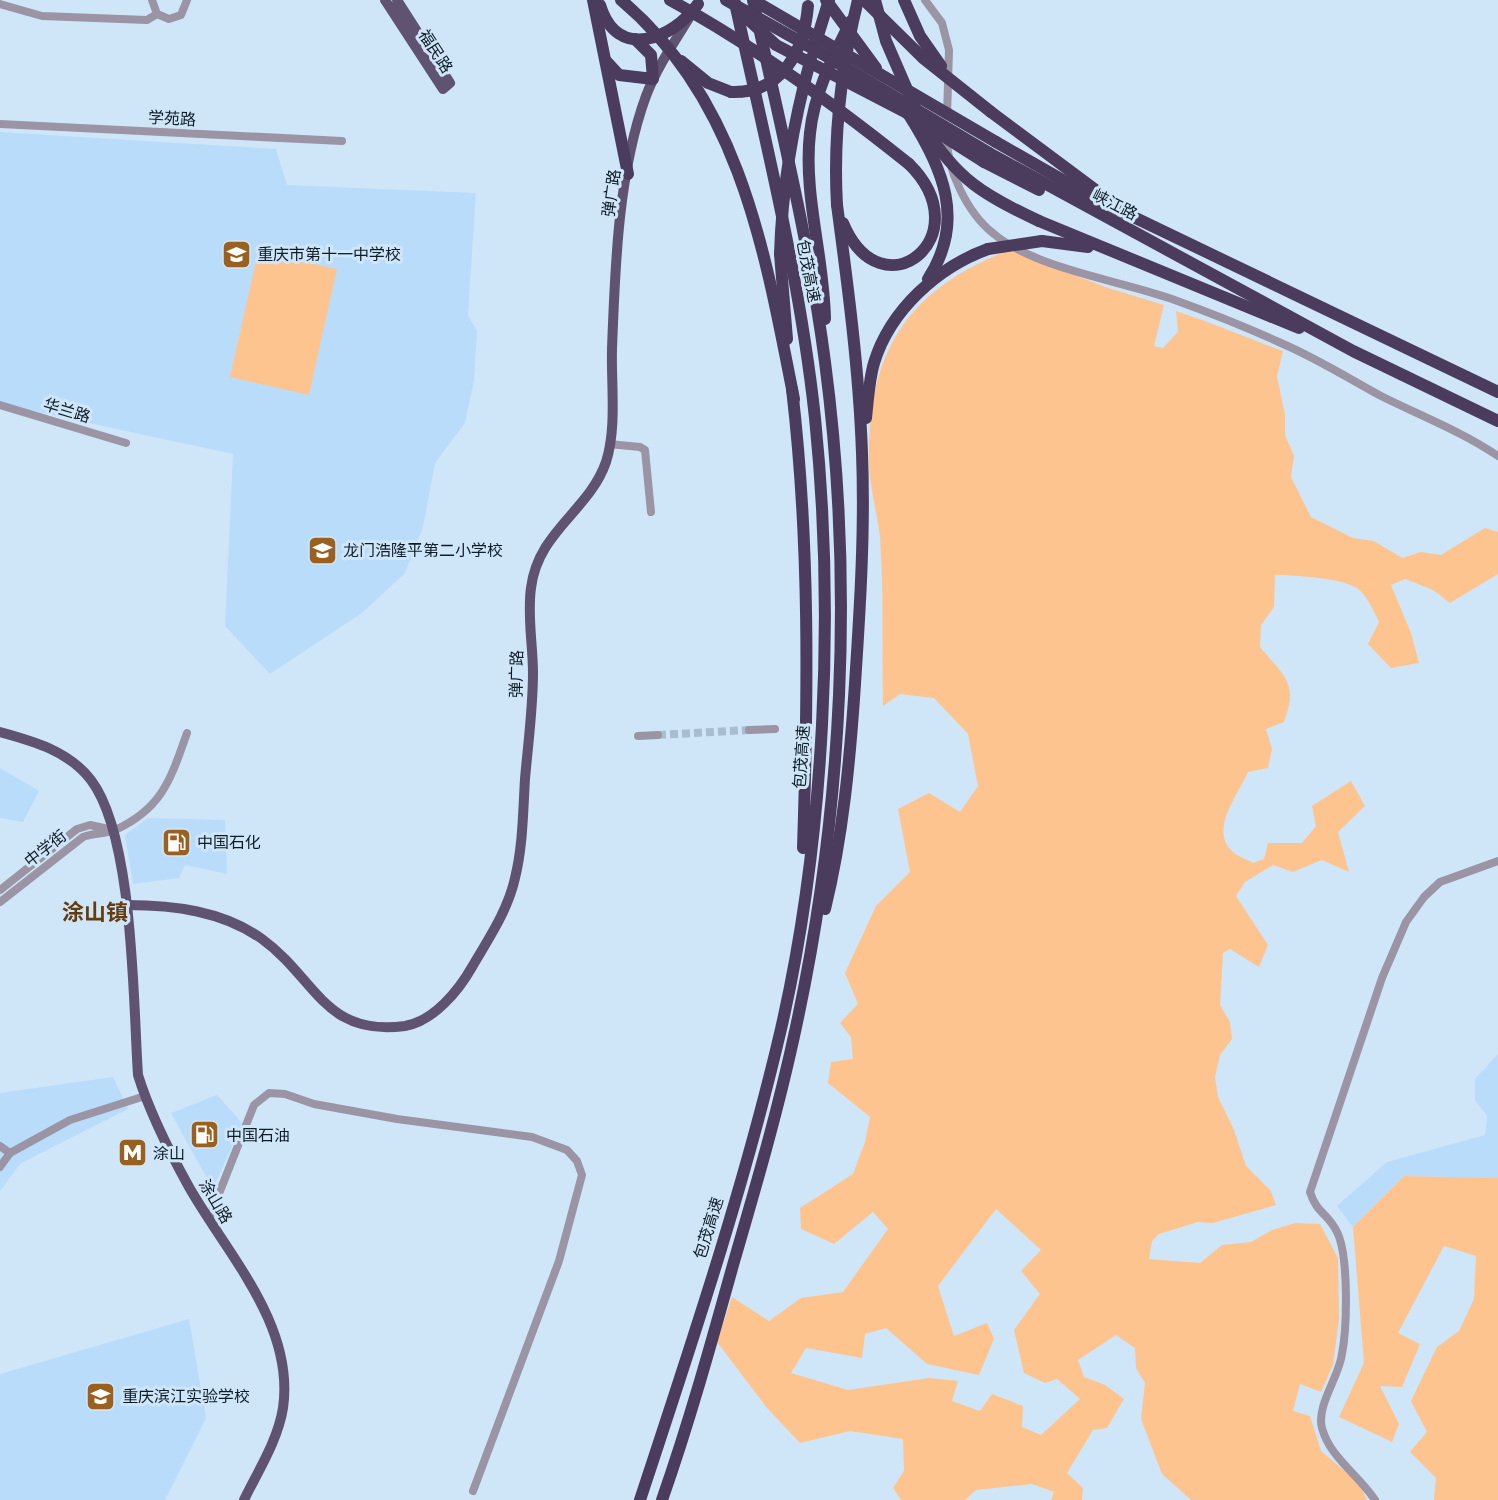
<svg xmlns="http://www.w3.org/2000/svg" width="1498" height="1500" font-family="'Playfair Display','Noto Sans SC',serif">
<rect width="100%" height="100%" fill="#cfe6f9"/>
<g fill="#b9dcfa">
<polygon points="0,132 276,149 287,185 476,193 468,315 477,331 474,380 465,423 435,463 423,527 405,573 362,613 270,674 225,626 233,454 0,404"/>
<polygon points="0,768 39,791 23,822 0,818"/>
<polygon points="148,818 225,820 227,874 185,865 179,878 133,884 125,835"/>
<polygon points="1498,1054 1498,1178 1404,1176 1353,1227 1337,1206 1387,1162 1485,1135 1487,1116 1475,1100 1475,1079"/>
<polygon points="113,1077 128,1109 21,1163 0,1191 0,1093"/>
<polygon points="217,1095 242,1123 213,1189 171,1113"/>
<polygon points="189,1319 206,1418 165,1500 0,1500 0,1374"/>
</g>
<g fill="#fdc48f" fill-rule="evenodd">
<path d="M1009 250 1108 288 1164 305 1154 346 1163 348 1178 332 1176 311C1213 323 1247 338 1283 351L1277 376 1285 415V435L1294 456 1291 477 1311 517 1353 538 1374 541 1402 558 1421 552 1441 555 1485 528 1498 532V574L1450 603 1433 590 1405 579 1391 585 1411 633 1419 663 1391 668 1368 644 1379 622C1374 612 1366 593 1355 587 1339 578 1294 575 1275 575L1274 607 1261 625 1260 647C1284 676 1299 683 1284 722L1266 729 1272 749 1268 768 1248 772C1239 793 1209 830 1232 851 1237 856 1246 859 1253 863L1264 859 1268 843H1302L1316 826 1312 806 1351 781 1365 806 1338 832 1349 872 1322 860 1293 872 1273 865 1245 882 1236 896 1268 945 1259 967 1230 949 1223 953 1220 1005 1230 1022 1232 1039 1220 1055 1215 1077 1218 1097 1234 1130 1246 1166 1271 1191 1276 1205 1213 1223 1198 1222 1159 1234 1152 1241 1149 1259 1200 1263 1222 1245 1251 1242 1272 1230 1295 1223 1320 1224 1338 1258 1339 1319 1333 1365 1321 1392 1300 1384 1293 1411 1310 1416 1321 1451 1359 1483 1367 1500H1191L1162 1474 1141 1419 1145 1383 1136 1368 1135 1348 1116 1335 1078 1360 1084 1377 1105 1385 1124 1399 1107 1428 1093 1430 1067 1473 1083 1488 1082 1500H1051L1054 1492 1032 1484 976 1490 965 1500H901L893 1488 904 1471 903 1439 850 1431 800 1443 767 1408 717 1342 732 1297 769 1321 801 1298 843 1292 888 1229 873 1212 834 1244 801 1229 800 1208 853 1174 865 1142 870 1117 828 1083 831 1062 853 1059 851 1037 840 1023 858 1004 845 973 876 906 910 872 898 809 929 793 960 812 978 786 968 734 934 698 900 694 883 706C882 650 884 593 880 537 877 511 869 486 869 460 868 351 907 290 1009 250ZM996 1209 1041 1250 1021 1271 1040 1294 1014 1330 1024 1373 1045 1383 1057 1379 1080 1399 1041 1435 1022 1427 1023 1406 992 1394 980 1411 952 1401 958 1381 929 1378 848 1390 791 1373 806 1348 862 1358 865 1334 886 1328 927 1364 979 1375 994 1339 987 1323 954 1336 938 1286Z"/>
<polygon points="258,252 337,269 309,395 230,377"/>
<polygon points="1404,1176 1498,1178 1498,1500 1434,1500 1436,1478 1410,1452 1427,1432 1411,1401 1437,1347 1459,1331 1474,1299 1476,1256 1444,1246 1398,1333 1420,1344 1402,1387 1380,1386 1399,1424 1392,1442 1339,1417 1364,1363 1353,1227"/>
</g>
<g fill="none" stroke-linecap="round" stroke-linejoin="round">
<polyline stroke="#a8becf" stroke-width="8" stroke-dasharray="8 4" stroke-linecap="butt" points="658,735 749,730"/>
<g stroke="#9b94a5" stroke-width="8">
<polyline points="152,0 157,14 169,19 181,15 187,0"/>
<polyline points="925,0 942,23 949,50 947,116"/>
<polyline points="0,4 42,16 147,20 157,14"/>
<polyline points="0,124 342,141"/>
<path d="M947 135C946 169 967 213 994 234 1037 269 1118 280 1172 299 1208 312 1246 327 1281 343 1316 358 1348 378 1381 396 1421 416 1461 431 1498 456"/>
<polyline points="0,405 126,443"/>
<polyline points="609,444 640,447 645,450 651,512"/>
<polyline points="749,730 775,729"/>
<polyline points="638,736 658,735"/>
<polyline points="0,890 77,829 90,825 104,828"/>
<path d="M0 902 83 837C93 833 105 834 115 830 163 808 171 778 187 733"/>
<polyline points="0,1146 10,1153 0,1167"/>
<polyline points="10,1153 70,1120 145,1096"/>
<polyline points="209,1219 254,1105 269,1093 285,1094 314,1104 397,1119 532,1137 567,1150 577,1161 582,1175 559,1261 473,1491"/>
<path d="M1375 1500C1359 1475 1330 1458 1322 1428 1316 1406 1339 1377 1342 1354 1347 1328 1349 1256 1337 1232 1328 1213 1317 1214 1310 1192L1382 978 1406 922 1424 897 1440 882 1498 861"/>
</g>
<g stroke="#605371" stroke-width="10">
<polyline points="385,0 443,89 450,83 397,0"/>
<path d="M0 732C33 741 69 751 91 780 134 837 133 1002 138 1075 150 1114 169 1151 189 1187 227 1254 295 1325 283 1408 278 1440 258 1471 244 1500"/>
<path d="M127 905C173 905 223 911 262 939 316 978 324 1037 405 1026 434 1021 459 990 472 967 489 938 508 910 515 878 523 846 523 811 525 779 528 744 533 708 533 673 533 645 527 616 531 588 538 531 589 511 606 462 617 428 611 384 612 349 615 268 618 172 646 96 657 67 675 41 691 15"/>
</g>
<g stroke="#4b3c5e" stroke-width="12">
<polyline points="593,0 628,174"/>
<path d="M600 5C617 61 672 40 698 4"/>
<polyline points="681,61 708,83 731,92"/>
<polyline points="607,62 619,75 653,79 651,55 635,39"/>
<polyline points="991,112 1097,191"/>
<path d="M909 115C943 168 966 221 928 279"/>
<polyline points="996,142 1096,199 1498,392"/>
<polyline points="989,153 1353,351 1498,421"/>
<polyline points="984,162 1039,190"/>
<polyline points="1039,221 1299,328"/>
<path d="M843 223C882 316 982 236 909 164"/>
<polyline points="1042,241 1088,247"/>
<polyline points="780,254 787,339"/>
<path d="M825 319C824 257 803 194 810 133 814 93 833 57 851 21"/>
<path d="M792 389C810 542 808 694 803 848"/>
<path d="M866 418C868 400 869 380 874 363 890 310 938 267 988 249"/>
<path d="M825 909C843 836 850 760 855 684 860 608 865 530 862 453 859 370 848 287 837 205"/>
<path d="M640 1500C691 1345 744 1188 781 1029 825 837 835 614 815 418 800 278 765 140 735 3"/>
<path d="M662 1500C689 1423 711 1344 733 1265 756 1186 779 1107 796 1027 843 810 854 582 825 362 809 240 779 120 753 0"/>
</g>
<g stroke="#4b3c5e" stroke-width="12">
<path d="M621 0C741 101 765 253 794 399"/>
<path d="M670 0C755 46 834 104 909 164"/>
<polyline points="726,0 826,56 989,153"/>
<polyline points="753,0 996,142"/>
<polyline points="826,0 876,68"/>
<polyline points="864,0 923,58 991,112"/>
<polyline points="875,0 886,41 915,108"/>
<polyline points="904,0 920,36 941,66"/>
<polyline points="739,11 776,45 905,112 984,162"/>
<polyline points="816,42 829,0"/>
<path d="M731 92C782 94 804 51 808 6"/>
<path d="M924 126C956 179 985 196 1039 221"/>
<path d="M837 205C833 135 841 68 858 0"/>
<polyline points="988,249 1042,241"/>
<path d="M780 254C782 187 793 123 811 58"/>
</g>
</g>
<defs>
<symbol id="school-square" viewBox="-11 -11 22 22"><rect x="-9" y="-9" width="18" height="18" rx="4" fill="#9a601f" stroke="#cfe6f9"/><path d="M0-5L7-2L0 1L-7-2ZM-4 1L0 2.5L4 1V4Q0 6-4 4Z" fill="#fff"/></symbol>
<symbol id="fuel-square" viewBox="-11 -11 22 22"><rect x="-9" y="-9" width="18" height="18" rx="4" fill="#9a601f" stroke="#cfe6f9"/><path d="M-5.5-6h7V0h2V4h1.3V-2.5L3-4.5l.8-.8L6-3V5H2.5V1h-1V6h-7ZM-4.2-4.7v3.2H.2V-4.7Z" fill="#fff"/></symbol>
<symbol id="metro-square" viewBox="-11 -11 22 22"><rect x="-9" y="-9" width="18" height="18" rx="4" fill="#9a601f" stroke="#cfe6f9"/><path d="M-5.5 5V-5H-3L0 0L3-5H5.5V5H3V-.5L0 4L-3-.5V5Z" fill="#fff"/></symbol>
</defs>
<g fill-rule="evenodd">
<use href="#school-square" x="220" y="238" width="33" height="33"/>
<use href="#school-square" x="306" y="534" width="33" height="33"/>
<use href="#fuel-square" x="160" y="826" width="33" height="33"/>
<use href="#fuel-square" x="188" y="1118" width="33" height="33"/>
<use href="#metro-square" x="116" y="1136" width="33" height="33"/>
<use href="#school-square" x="84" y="1380" width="33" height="33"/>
</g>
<g text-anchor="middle" stroke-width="6" stroke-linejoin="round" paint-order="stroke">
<g font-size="16" fill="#0e1c27" stroke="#cfe6f9">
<text transform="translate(436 51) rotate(57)" y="6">福民路</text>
<text transform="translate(172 118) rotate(3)" y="6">学苑路</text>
<text transform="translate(611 193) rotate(-82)" y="6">弹广路</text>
<text transform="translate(1115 204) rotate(27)" y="6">峡江路</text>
<text transform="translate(809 271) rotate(79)" y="6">包茂高速</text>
<text transform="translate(67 410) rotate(17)" y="6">华兰路</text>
<text transform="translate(516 674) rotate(-89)" y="6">弹广路</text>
<text transform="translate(801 757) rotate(-86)" y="6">包茂高速</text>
<text transform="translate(45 848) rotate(-38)" y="6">中学街</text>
<text transform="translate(216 1201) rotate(59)" y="6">涂山路</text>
<text transform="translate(708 1228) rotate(-73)" y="6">包茂高速</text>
</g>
<g font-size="16" fill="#0e1c27" stroke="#cfe6f9" text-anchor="start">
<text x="257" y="260">重庆市第十一中学校</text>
<text x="343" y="556">龙门浩隆平第二小学校</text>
<text x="197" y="848">中国石化</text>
<text x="226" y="1141">中国石油</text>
<text x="153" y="1159">涂山</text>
<text x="122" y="1402">重庆滨江实验学校</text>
</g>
<g font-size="22" font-weight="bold" fill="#643c0f" stroke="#cfe6f9">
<text x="95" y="920">涂山镇</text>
</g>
</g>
</svg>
